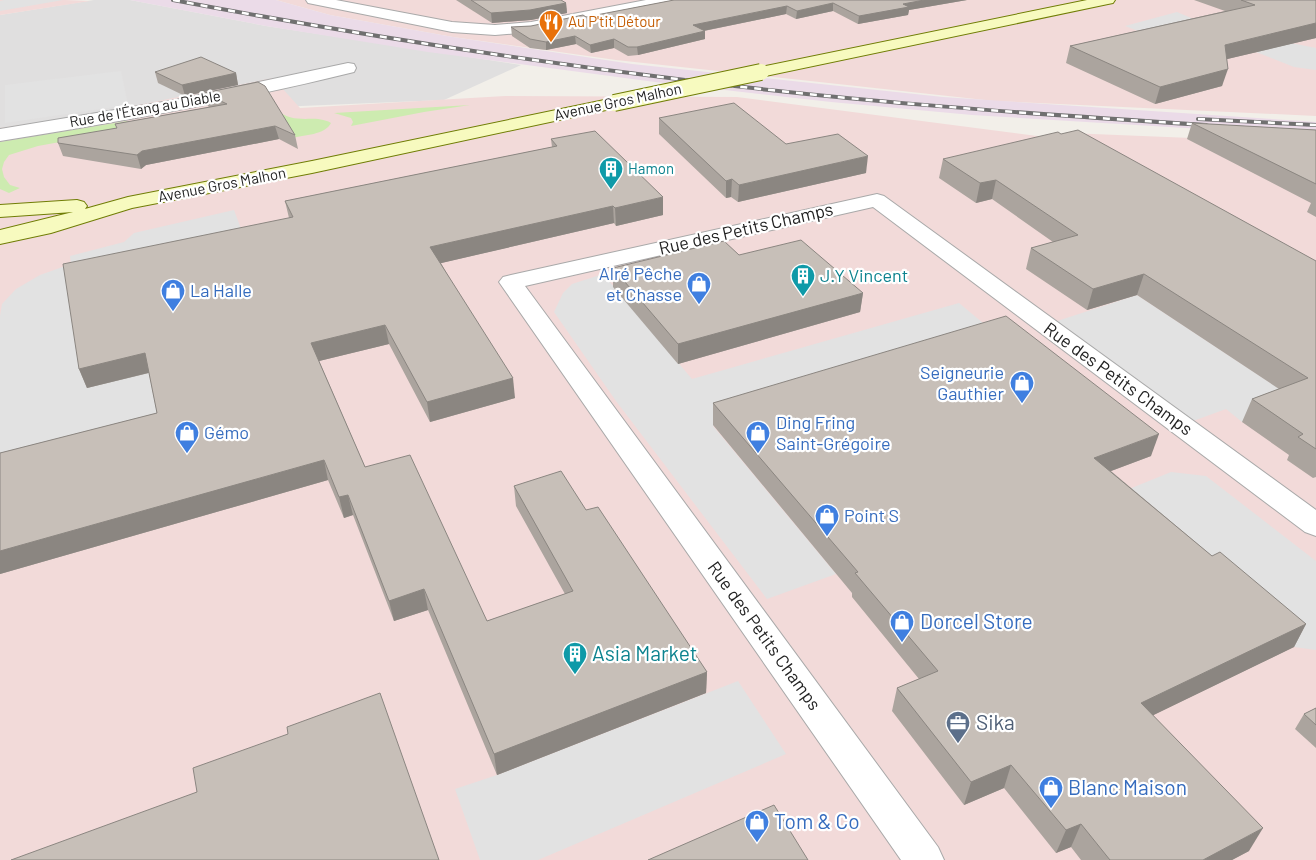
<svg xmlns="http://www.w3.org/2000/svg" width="1316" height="860" font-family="Barlow,sans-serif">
<rect width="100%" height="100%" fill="#f2efe9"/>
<polygon fill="#e0dfdf" points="94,0 130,0 266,26 521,65 444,100 88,115 0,128 0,15"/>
<g fill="#f2dad9">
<polygon points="0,0 65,0 90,1 0,15"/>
<polygon points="276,0 1316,0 1316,116 994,101 616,60 453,37 330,15"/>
<polygon points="273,78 300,108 505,96 737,97 1076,141 1068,133 1316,143 1316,860 0,860 0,128 88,115"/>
</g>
<polygon fill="#ebdbe8" points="130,0 276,0 330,15 453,37 632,64 943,97 1316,122 1316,136 972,115 831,102 655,82 428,52 266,26"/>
<g fill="#cdebb0">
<polygon points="470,105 424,112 351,126 353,122 351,118 334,113"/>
<path d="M275 108C294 127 313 113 331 123 325 135 304 135 292 138Z"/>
<polygon points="127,121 131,129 38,146 9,155 4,162 2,169 4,177 10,185 20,188 9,193 0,189 0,142"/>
</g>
<g fill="#e2e2e2">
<polygon points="4,0 63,0 0,11 0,1"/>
<polygon points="1177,12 1210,26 1156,38 1125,26"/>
<polygon points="1261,37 1316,48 1316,70 1294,67 1238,45"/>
<polygon points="121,71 128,105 5,123 5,85"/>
<polygon points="234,210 283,341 164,433 0,476 0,316 2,304 16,289 40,275 71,264 70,256 124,242 134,233"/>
<polygon points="603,274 692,379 959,303 1001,338 713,426 836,574 767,599 616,401 554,312 563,293 572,284"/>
<polygon points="1137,295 1298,401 1242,422 1226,409 1182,425 1045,325"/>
<polygon points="1171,472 1206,476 1316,561 1316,650 1294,647 1210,576 1107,498"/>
<polygon points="738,681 786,754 538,860 480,860 455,789 497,775"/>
</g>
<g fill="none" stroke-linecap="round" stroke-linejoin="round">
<defs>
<g id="street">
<polygon points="306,0 336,0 452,22 495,25 531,22 646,0 675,0 673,3 668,4 531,32 495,35 452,32 313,4 308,3"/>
<path d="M348 63 354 64 356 68 354 72C237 101 119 122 0 141V129L175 100Z"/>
<polygon points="877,194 884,196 1316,510 1316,536 1305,532 873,207 525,286 938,847 944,860 901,860 499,282 503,277 511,275"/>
</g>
<g id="secondary">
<polygon points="1087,0 1115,0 1113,3 1108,4 761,77 755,76 753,72 755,68 761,67"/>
<polygon points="614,98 620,99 623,103 620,107 312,173 132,208 51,233 0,244 0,230 73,212 0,217 0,205 77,200 84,202 87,206 85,209 128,197 312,161"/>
</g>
</defs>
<use href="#street" stroke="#a9a9a9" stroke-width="2"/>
<use href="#secondary" stroke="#707d05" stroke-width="2"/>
<use href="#street" fill="#fff" fill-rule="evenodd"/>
<use href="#secondary" fill="#f7fabf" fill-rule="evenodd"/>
<defs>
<g id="rail">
<path d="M173 0C343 32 513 59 685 80 858 102 1032 114 1206 125"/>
<polyline points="1198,119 1316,125"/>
</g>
</defs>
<use href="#rail" stroke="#707070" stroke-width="4"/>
<use href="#rail" stroke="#fff" stroke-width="2.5" stroke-dasharray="7" stroke-linecap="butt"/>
<defs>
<polyline id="secondary-bridge" points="614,103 761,72"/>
</defs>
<use href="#secondary-bridge" stroke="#707d05" stroke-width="18" stroke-linecap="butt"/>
<use href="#secondary-bridge" stroke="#f7fabf" stroke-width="16"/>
</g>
<g fill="#aba49e">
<polygon points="456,0 561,0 566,3 567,13 531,20 492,23"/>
<polygon points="674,0 967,0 909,10 908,15 858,24 833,11 796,19 786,14 704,31 705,31 705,39 638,55 628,56 614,48 591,53 576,44 546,50 530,48 512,36 511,27 531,26 586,17"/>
<polygon points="1194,0 1316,0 1316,38 1227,59 1222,86 1155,104 1066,63 1070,46 1225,11"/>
<polygon points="155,72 236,73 238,85 185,96 158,83"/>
<polygon points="204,93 295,135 298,149 279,139 146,165 141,169 63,156 58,143 117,128 115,124 209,107 208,106"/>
<polygon points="659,118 786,144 866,173 738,202 731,197 726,198 659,134"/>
<polygon points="1192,123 1316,130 1316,217 1307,212 1311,203 1187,139"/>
<polygon points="551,139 663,215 616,226 614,223 441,263 515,398 430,422 389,344 319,361 365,467 487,621 565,594 516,506 514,486 586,510 707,672 706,693 497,775 428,610 394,621 353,515 344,518 328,480 0,574 0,453 157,413 149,373 87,388 79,369 289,218 285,201 552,147"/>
<polygon points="943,159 1316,261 1316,477 1313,478 1287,460 1289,455 1242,422 1252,399 1279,389 1137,295 1087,310 1026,269 1031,248 1053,242 992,199 976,203 939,178"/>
<polygon points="739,255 863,293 860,312 678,364 613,287 613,268"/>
<polygon points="713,403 1151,456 1111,471 1212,556 1306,624 1294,647 1153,715 1249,851 1232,860 1081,860 1071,847 1056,853 1004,788 964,805 892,711 897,688 919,679 852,597 852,593 713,425"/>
<polygon points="1316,708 1316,748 1295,729 1304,714"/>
</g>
<g fill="#8b8681">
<polygon points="924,0 967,0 909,10 908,15 858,24 859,16 903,4"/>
<polygon points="566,3 567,13 531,20 492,23 491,13"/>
<polygon points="833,3 833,11 796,19 797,11"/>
<polygon points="787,6 786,14 693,33 693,25"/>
<polygon points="1316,23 1316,38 1219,61 1225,45"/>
<polygon points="705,31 705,39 638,55 637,47"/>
<polygon points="575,36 576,44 546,50 546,42"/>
<polygon points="614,39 614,48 591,53 590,45"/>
<polygon points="1228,69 1222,86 1155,104 1160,87"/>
<polygon points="236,73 238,85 185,96 182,85"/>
<polygon points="275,126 279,139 146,165 141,169 137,155 142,151"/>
<polygon points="868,156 866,173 738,202 739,185"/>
<polygon points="732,179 731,197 726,198 726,181"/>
<polygon points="996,180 992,199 976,203 980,183"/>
<polygon points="663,197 663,215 616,226 615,208"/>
<polygon points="613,206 614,223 433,265 430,247"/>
<polygon points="1144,274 1137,295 1087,310 1093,289"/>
<polygon points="863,293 860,312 678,364 678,344"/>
<polygon points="385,325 389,344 315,362 311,343"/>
<polygon points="145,353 152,372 87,388 79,369"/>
<polygon points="513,378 515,398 430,422 427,402"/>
<polygon points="1159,434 1151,456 1087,480 1094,458"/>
<polygon points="324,460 328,480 0,574 0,551"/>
<polygon points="348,495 353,515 344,518 339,497"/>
<polygon points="424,589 428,610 394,621 389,601"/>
<polygon points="1306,624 1294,647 1131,726 1141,703"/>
<polygon points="707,672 706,693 497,775 494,754"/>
<polygon points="1011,765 1004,788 964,805 971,782"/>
<polygon points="1081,824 1071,847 1056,853 1066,830"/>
<polygon points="1263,828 1249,851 1232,860 1203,860"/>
</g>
<g fill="#c7bfb8" stroke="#8b8681">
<polygon points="471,0 561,0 566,3 530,10 491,13"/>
<polygon points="674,0 924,0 903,4 909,7 859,16 833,3 797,11 787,6 693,25 705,31 637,47 628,47 614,39 590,45 575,36 546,42 530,39 511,27 531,26 583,15 586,17"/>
<polygon points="1241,0 1316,0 1316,23 1225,45 1228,69 1160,87 1070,46 1255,5"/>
<polygon points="201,57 236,73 182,85 155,72"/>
<polygon points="258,82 265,86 295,135 275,126 142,151 137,155 58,143 58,138 117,128 115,124 227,104 204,93"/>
<polygon points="734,103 786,144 838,134 868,156 739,185 732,179 726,181 659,118"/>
<polygon points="1192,123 1316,130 1316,184"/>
<polygon points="1078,130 1316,261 1316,449 1298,437 1303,434 1252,399 1308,378 1144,274 1093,289 1031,248 1078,235 996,180 980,183 943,159 1058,132 1061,134"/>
<polygon points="595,131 663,197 615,208 613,206 430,247 513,378 427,402 385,325 311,343 365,467 410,455 487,621 573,591 514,486 561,471 586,510 598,507 707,672 494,754 424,589 389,601 348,495 339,497 324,460 0,551 0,453 157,413 145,353 79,369 63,264 293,217 285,201 557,146 551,139"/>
<polygon points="801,240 863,293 678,344 613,268 724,241 739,255"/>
<polygon points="1006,316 1159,434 1094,458 1212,556 1220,552 1306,624 1141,703 1263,828 1203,860 1110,860 1081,824 1066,830 1011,765 971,782 897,688 938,671 855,573 858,572 713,403"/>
<polygon points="380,693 439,860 11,860 197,792 193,768 288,734 287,727"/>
<polygon points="1316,708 1316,725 1304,714"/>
<polygon points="774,805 808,860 648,860"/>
</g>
<defs>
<symbol id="restaurant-pin" viewBox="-11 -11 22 30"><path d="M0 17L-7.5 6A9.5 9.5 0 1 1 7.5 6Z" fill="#e8710a" stroke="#fff"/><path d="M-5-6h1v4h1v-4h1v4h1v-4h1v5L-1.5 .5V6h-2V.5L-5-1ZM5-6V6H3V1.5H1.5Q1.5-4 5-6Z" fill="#fff"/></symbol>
<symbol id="building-pin" viewBox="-11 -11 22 30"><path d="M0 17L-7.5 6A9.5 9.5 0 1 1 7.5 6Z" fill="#0f9aa8" stroke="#fff"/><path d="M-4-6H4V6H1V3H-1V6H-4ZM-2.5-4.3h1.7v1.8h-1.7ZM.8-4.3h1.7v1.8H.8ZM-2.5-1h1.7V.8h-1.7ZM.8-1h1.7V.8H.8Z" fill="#fff"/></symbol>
<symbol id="shop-pin" viewBox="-11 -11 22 30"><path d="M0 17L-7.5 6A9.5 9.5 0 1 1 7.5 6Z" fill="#3f7fe0" stroke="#fff"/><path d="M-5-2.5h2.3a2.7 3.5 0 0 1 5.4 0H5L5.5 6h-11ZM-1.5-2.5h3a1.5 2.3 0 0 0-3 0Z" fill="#fff"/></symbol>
<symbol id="office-pin" viewBox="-11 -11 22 30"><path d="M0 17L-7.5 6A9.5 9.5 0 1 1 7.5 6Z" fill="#5c6f8a" stroke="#fff"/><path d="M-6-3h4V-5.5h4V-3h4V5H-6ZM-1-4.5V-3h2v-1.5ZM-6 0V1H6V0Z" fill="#fff"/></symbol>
</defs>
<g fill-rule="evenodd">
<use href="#restaurant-pin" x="537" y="8" width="28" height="38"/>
<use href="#building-pin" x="597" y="155" width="28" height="38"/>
<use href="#building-pin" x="789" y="262" width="28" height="38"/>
<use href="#shop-pin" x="685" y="270" width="28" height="38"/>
<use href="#shop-pin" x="159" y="277" width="28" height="38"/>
<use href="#shop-pin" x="1008" y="369" width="28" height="38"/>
<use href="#shop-pin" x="173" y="419" width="28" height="38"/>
<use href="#shop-pin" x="744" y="419" width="28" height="38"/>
<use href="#shop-pin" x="813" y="502" width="28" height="38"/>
<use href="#shop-pin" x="888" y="608" width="28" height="38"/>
<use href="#building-pin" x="561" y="640" width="28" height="38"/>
<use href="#office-pin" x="944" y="709" width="28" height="38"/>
<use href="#shop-pin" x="1037" y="774" width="28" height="38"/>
<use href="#shop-pin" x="743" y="808" width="28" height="38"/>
</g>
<g text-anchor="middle" stroke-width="4.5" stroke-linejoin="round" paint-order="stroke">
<g font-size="15" fill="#c56008" stroke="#fff" text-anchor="start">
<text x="568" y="27">Au P'tit Détour</text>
</g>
<g font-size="15" fill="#222" stroke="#fff">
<text transform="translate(618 102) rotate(-12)" y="5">Avenue Gros Malhon</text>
<text transform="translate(145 109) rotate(-10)" y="5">Rue de l'Étang au Diable</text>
<text transform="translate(222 185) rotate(-11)" y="5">Avenue Gros Malhon</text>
</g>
<g font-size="15" fill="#0d838f" stroke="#fff" text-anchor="start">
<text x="628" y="174">Hamon</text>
</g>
<g font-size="18" fill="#222" stroke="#fff">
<text transform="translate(746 229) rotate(-13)" y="6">Rue des Petits Champs</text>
<text transform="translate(1118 379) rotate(36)" y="6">Rue des Petits Champs</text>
<text transform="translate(764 636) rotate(54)" y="6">Rue des Petits Champs</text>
</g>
<g font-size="18" fill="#366cbe" stroke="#fff" text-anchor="start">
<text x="682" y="280" text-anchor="end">Alré Pêche<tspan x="682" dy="21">et Chasse</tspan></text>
<text x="190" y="297">La Halle</text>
<text x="1004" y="379" text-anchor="end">Seigneurie<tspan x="1004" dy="21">Gauthier</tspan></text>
<text x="776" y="429">Ding Fring<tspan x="776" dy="21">Saint-Grégoire</tspan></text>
<text x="204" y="439">Gémo</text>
<text x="844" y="522">Point S</text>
</g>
<g font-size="18" fill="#0d838f" stroke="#fff" text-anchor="start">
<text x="820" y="282">J.Y Vincent</text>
</g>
<g font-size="21" fill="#366cbe" stroke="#fff" text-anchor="start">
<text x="920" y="629">Dorcel Store</text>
<text x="1068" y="795">Blanc Maison</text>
<text x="774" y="829">Tom &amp; Co</text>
</g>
<g font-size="21" fill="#0d838f" stroke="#fff" text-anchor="start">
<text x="592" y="661">Asia Market</text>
</g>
<g font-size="21" fill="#4e5e75" stroke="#fff" text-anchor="start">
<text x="976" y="730">Sika</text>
</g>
</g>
</svg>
